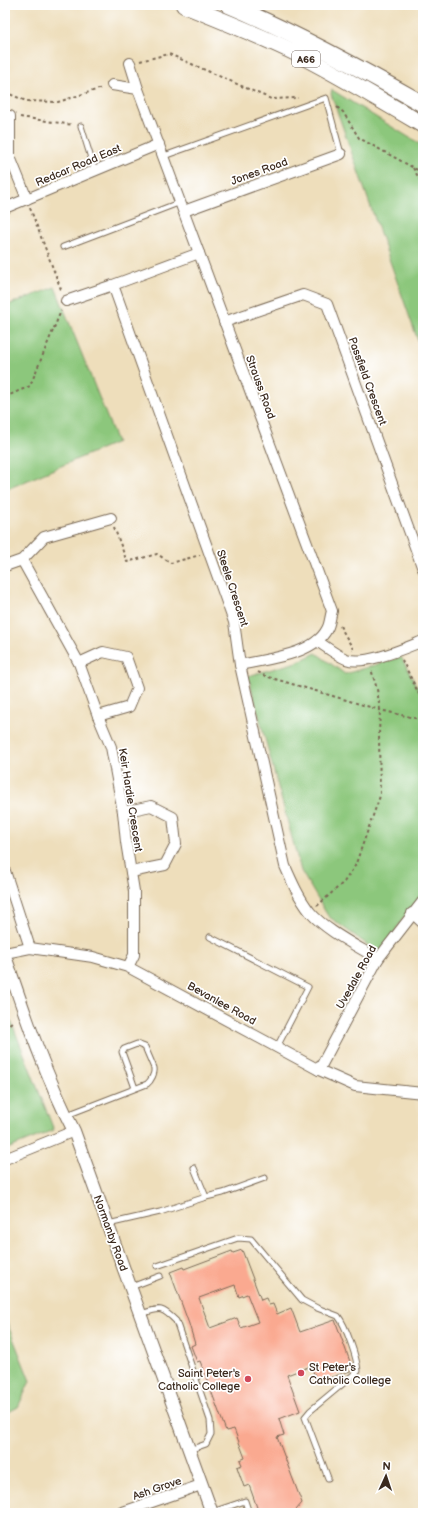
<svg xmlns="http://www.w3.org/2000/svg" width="428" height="1518" font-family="'Balsamiq Sans',sans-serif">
<rect width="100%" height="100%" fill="#fff"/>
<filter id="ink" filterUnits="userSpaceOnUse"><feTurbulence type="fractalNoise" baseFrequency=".025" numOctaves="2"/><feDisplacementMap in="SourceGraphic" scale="8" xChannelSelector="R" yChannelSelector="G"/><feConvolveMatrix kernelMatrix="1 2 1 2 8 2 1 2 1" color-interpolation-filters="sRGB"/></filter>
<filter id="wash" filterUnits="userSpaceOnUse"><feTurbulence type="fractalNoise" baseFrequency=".012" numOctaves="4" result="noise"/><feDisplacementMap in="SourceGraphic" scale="16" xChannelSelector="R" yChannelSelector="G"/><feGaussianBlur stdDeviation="0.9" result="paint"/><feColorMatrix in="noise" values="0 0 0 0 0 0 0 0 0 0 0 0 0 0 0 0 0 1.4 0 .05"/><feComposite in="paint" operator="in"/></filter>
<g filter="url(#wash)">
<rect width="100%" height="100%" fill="#eedebb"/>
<g fill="#8cc77c" stroke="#64784d">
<polygon points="332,90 423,146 423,355 331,94"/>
<polygon points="55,287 117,442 5,490 5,306"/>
<polygon points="316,653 345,674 401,657 423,697 423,894 406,914 380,954 328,916 301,871 248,676 297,662"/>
<polygon points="11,1021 54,1130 5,1150 5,1023"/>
<polygon points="5,1318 30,1381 18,1407 5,1414"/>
</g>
<g id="blocks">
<path fill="#faa990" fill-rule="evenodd" d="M242 1250 261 1300 266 1298 269 1305 273 1304 277 1314 291 1308 300 1332 335 1320 353 1370 317 1382 311 1366 287 1375 300 1411 279 1419 284 1435 277 1437 302 1503 296 1510 288 1513H259L249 1485 244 1487 237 1467 242 1465 240 1460 245 1458 234 1429 226 1431 200 1361 197 1362 191 1346 195 1344 189 1324 170 1272 183 1267 184 1269 232 1251 233 1253ZM235 1285 239 1297 247 1294 258 1322 241 1328 237 1318 210 1328 199 1298Z"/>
</g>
</g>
<g filter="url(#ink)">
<use href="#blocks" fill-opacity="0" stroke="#7a6955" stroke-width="1"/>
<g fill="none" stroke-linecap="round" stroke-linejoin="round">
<defs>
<g id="service">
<polyline points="81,126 95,171"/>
<polyline points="164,156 326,98 341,154"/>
<polyline points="63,247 181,202"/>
<polyline points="210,937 308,987 277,1047"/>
<path d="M67 1115 147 1084C151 1081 155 1073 154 1068L145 1047 137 1044 124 1049 122 1052 135 1088"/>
<polyline points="194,1168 206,1197"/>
<polyline points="108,1224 160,1212 206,1197 223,1193 265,1178"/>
<path d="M157 1266 238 1238 251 1239 302 1300 317 1308 338 1316C346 1326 357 1358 358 1371L310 1411 305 1417 328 1478"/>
<polyline points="131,1287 160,1276"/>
<path d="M141 1314C160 1308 161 1306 176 1321L210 1420 211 1434 206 1444 189 1450"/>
<polyline points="212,1512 245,1501 249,1513"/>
</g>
<g id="minor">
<path d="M130 63 138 89 332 611C330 617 330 624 327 629 314 655 266 659 240 665"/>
<polyline points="112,85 138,89"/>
<polyline points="10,116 10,157 27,199"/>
<polyline points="5,208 159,144"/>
<polyline points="184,211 341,154"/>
<path d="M199 253 113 285 234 622 240 665 285 866C292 882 299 898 310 912 325 930 357 946 378 959"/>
<polyline points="66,301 113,285"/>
<polyline points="224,322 303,295 327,304 423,569"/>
<polyline points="22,560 79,663 98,716 111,747 123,812 126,842 134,891 134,955 128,967"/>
<polyline points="5,566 22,560 44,537 111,518"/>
<path d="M317 641C326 647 336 655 346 659 365 666 405 648 423 641"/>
<polyline points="79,663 103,652 126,657 137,688 129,707 98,716"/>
<polyline points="123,812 151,806 173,817 176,844 165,865 131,872"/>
<polyline points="5,871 30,948"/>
<polyline points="412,913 423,923"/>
<polyline points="5,953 30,948 93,957 128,967 319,1070 355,1086 423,1093"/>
<polyline points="319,1070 378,959 423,901"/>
<polyline points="5,1159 74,1131"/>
<polyline points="120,1513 201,1485"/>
</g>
<path id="tertiary" d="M5 956C25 1015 45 1075 74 1131L212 1513"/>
<g id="trunk">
<path d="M184 5C221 20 259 35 296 53 339 75 381 100 423 125"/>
<path d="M229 5C296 33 360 68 423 104"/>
</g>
</defs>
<use href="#service" stroke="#7a6955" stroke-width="7"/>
<use href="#minor" stroke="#7a6955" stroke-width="12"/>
<use href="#tertiary" stroke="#7a6955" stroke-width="14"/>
<use href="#trunk" stroke="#7a6955" stroke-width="18"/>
<g stroke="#7a6955" stroke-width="2" stroke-dasharray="3 3" stroke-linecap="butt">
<polyline points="140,61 169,54 271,99 298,98"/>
<polyline points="5,92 26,101 58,102 102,88"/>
<polyline points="337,107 343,112 359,138 423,173"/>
<polyline points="20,117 73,125"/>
<polyline points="413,168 423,185"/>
<polyline points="30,208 62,292"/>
<polyline points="5,397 30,386 61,311"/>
<polyline points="114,527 127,562 157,554 171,563 200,555"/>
<polyline points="340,626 353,649"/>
<polyline points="402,660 423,702"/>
<polyline points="258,672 265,676 380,710 423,720"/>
<polyline points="317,906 344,882 355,866 380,796 379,734 380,710 377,689 371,669"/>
<polyline points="5,1028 14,1020"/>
</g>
<use href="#service" stroke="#fff" stroke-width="5"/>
<use href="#minor" stroke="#fff" stroke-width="10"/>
<use href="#tertiary" stroke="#fff" stroke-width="12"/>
<use href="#trunk" stroke="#fff" stroke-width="16"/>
</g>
</g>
<g fill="#d1495b" stroke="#fff" stroke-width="1.5">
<circle cx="301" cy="1373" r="4"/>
<circle cx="248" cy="1379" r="4"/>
</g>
<g text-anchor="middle" stroke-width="3.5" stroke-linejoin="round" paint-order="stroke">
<rect fill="#fff" stroke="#766a62" stroke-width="1" x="292" y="51" width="28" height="16" rx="3"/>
<g font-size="10" font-weight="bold" fill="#3b2a1e">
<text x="306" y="63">A66</text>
</g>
<g font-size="11" fill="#3b2a1e" stroke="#fff">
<text transform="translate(78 165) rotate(-23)" y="4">Redcar Road East</text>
<text transform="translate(259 171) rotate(-20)" y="4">Jones Road</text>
<text transform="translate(368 381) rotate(70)" y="4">Passfield Crescent</text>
<text transform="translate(261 387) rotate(70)" y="4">Strauss Road</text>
<text transform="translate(233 588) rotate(72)" y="4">Steele Crescent</text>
<text transform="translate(131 800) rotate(81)" y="4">Keir Hardie Crescent</text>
<text transform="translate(356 977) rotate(-61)" y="4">Uvedale Road</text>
<text transform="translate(222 1003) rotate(29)" y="4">Bevanlee Road</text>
<text transform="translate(111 1233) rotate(70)" y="4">Normanby Road</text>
<text transform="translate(157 1488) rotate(-19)" y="4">Ash Grove</text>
</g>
<g font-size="11" fill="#3b2a1e" stroke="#fff" text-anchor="start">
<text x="309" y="1371">St Peter's<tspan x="309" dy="13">Catholic College</tspan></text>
<text x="240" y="1377" text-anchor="end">Saint Peter's<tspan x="240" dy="13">Catholic College</tspan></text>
</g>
</g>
<rect width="428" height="1518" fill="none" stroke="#fff" stroke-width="20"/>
<g transform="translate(386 1476) rotate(3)" stroke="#ffffff" stroke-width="3" paint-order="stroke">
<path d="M0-3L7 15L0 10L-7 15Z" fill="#3b2a1e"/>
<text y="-6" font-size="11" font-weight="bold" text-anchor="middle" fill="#3b2a1e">N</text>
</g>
</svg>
